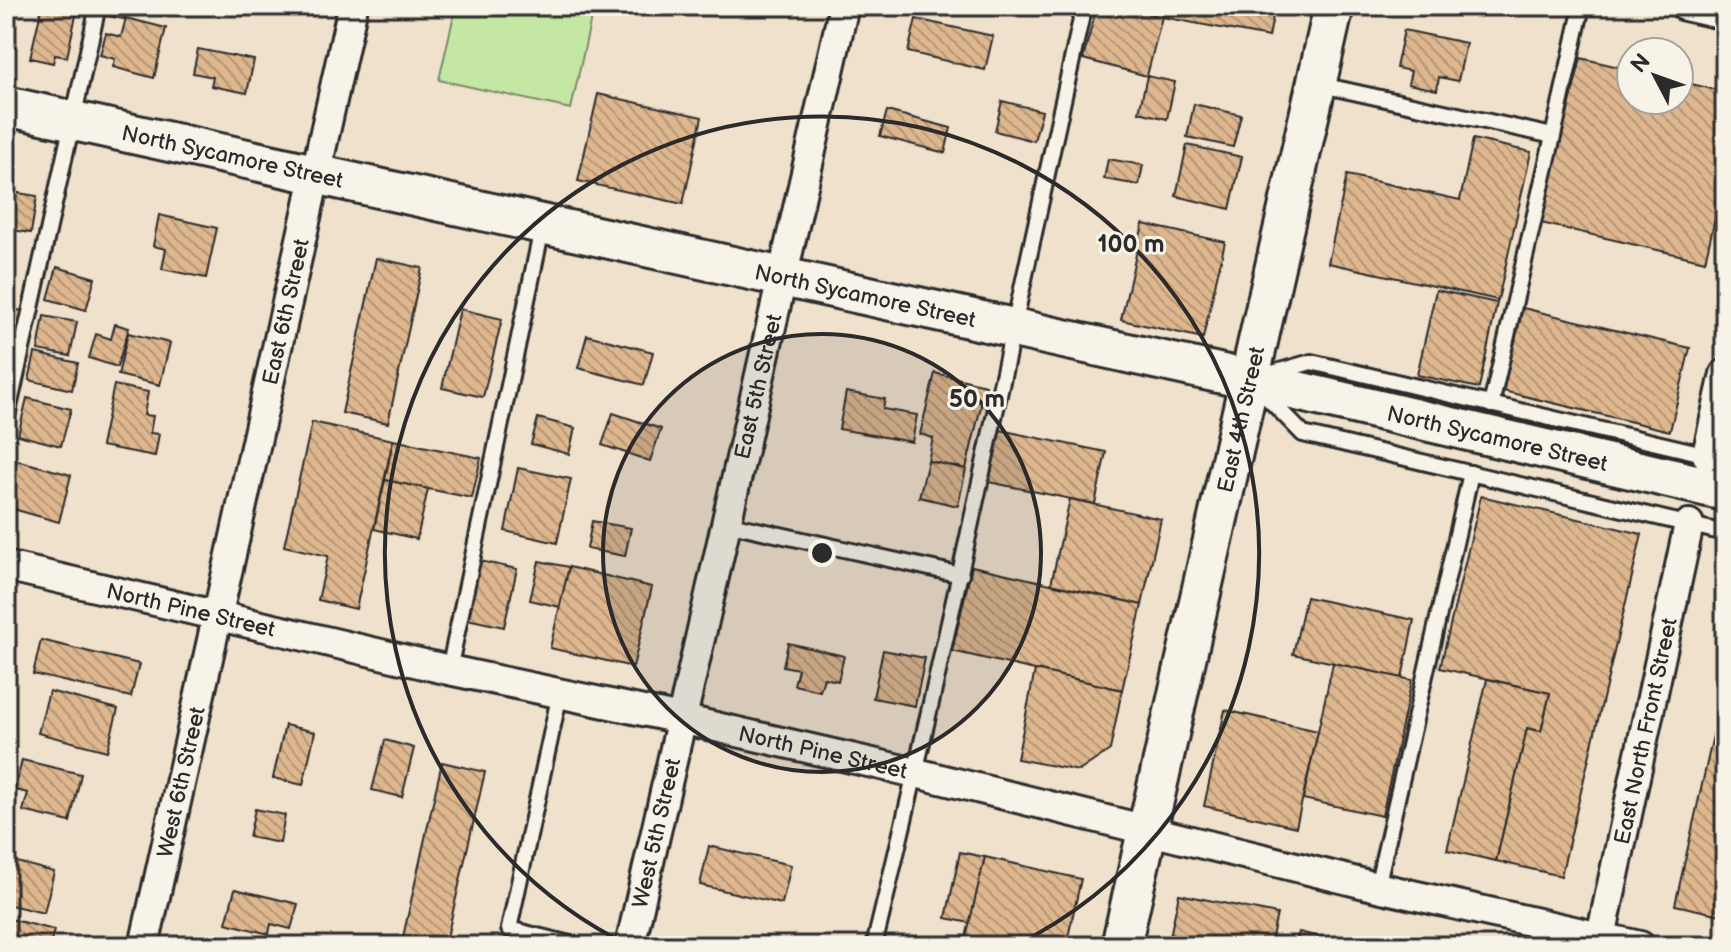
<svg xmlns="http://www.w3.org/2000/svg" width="1731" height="952" font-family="'Balsamiq Sans',sans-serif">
<defs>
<pattern id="building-back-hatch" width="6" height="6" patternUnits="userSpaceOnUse" patternTransform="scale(2)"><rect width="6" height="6" fill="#deb78f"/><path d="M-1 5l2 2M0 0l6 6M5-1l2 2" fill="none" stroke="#b49575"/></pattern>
</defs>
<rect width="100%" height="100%" fill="#f0e1cd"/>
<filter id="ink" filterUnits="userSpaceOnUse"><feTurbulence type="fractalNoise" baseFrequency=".0125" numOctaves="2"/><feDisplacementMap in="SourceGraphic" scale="16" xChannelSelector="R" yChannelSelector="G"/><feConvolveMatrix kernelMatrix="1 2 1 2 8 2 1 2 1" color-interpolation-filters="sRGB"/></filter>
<g filter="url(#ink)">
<polygon fill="#c4e8a3" stroke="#788a67" stroke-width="2" points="456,6 558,6 592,14 571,109 439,80"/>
<g fill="url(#building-back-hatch)" stroke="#2b2b2b" stroke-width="2">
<polygon points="42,6 78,6 67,57 55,55 53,63 30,58"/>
<polygon points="109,6 127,6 124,19 107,16"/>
<polygon points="1097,6 1120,6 1162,17 1147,76 1083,59"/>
<polygon points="1120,6 1165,6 1162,17"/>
<polygon points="1165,6 1275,6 1269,37 1162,17"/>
<polygon points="126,18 166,28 154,78 113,67 115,59 100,55 106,33 121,37"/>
<polygon points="916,19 993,36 985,70 908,52"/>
<polygon points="1404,30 1466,43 1458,81 1439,77 1437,90 1408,84 1411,71 1396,68"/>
<polygon points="198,49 254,60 247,93 211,86 213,77 193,73"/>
<polygon points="1581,58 1631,70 1631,100 1679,100 1679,81 1725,92 1725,177 1705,261 1541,223"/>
<polygon points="1147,76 1175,82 1167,119 1139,112"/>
<polygon points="598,94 702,117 683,204 578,181"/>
<polygon points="1002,101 1042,111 1034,141 995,131"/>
<polygon points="1194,104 1241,115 1233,147 1187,137"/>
<polygon points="887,111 951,128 945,153 880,136"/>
<polygon points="1473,139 1531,152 1498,300 1328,263 1347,175 1460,200"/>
<polygon points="1187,145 1242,157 1230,209 1176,196"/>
<polygon points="1108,159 1143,165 1139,185 1104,179"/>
<polygon points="6,191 37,196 31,233 6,229"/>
<polygon points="159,215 217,228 206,278 162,269 166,249 153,246"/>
<polygon points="1143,224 1225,242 1203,338 1121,320"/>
<polygon points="376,258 422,268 388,423 342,413"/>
<polygon points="57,267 95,278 86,310 48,299"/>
<polygon points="1436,290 1497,303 1479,388 1417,375"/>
<polygon points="6,308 23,311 14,354 6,352"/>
<polygon points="1523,308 1690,348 1670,431 1503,391"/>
<polygon points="460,309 502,319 483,397 442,388"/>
<polygon points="44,316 77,322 70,356 38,350"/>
<polygon points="115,324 129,328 117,367 89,358 96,334 111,339"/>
<polygon points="128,333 170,343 160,385 118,375"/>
<polygon points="587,335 653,352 644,385 578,368"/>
<polygon points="35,353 78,363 72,390 29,380"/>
<polygon points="6,361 12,362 6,388"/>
<polygon points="935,373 986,385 966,469 928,461 933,438 920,434"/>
<polygon points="114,385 148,392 144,415 153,416 150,433 159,434 155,456 101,446"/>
<polygon points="846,392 885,399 883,409 917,415 912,442 839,429"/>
<polygon points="27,398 71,409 61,446 18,435"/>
<polygon points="613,413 661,429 650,461 602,445"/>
<polygon points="538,418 575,428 569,454 531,444"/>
<polygon points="312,422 393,440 356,609 318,600 328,556 284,546"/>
<polygon points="1000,430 1106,452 1095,504 989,482"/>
<polygon points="393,440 481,458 472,498 385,480"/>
<polygon points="16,460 71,475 59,522 6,507"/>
<polygon points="928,461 966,469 958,506 919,497"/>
<polygon points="518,468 571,479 557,543 505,531"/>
<polygon points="385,480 428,489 417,539 374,529"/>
<polygon points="1481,496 1642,534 1561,876 1496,861 1527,728 1541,731 1550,693 1440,668"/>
<polygon points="1070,499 1161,519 1142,605 1051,584"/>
<polygon points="592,521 631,528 625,556 587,549"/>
<polygon points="480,561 517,569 504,627 467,619"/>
<polygon points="539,561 569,567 560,607 530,600"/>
<polygon points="972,566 1142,605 1122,690 952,651"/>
<polygon points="569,567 652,587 633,667 550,648"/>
<polygon points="1306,597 1414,620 1402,678 1293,654"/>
<polygon points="41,640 139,664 131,697 33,674"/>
<polygon points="788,643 844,656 838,681 824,678 820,691 794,685 798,669 783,666"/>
<polygon points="883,650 925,658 915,706 873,698"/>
<polygon points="1333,663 1412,680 1382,816 1303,799"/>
<polygon points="1035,670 1122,690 1110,750 1079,771 1017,759"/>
<polygon points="1487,679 1550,693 1541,731 1527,728 1496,861 1447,850"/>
<polygon points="49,691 118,709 107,751 38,733"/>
<polygon points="1721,700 1725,701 1725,916 1675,905"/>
<polygon points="1225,710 1318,731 1296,827 1204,806"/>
<polygon points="285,725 315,732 303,785 273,778"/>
<polygon points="385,740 414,748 402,797 372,790"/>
<polygon points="22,760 81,774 70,822 23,811 28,793 15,790"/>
<polygon points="442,762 485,772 445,946 401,946"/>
<polygon points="255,809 285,815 280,843 249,837"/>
<polygon points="709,846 791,865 782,904 700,885"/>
<polygon points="960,852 985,857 970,923 946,918"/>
<polygon points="985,857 1081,879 1066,946 964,946"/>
<polygon points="6,859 54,872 44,913 6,904"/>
<polygon points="235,889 298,904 291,929 271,924 269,934 226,923"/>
<polygon points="1179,894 1277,914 1270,946 1168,946"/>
<polygon points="6,918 54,930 50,946 6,946"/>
<polygon points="1299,932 1356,946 1295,946"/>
</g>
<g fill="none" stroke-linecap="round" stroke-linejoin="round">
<defs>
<g id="lane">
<polyline points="1317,84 1553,136 1582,6"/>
<polyline points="1269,374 1311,362 1725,459"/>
<polyline points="1262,392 1303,434 1725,533"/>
<polyline points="1491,405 1553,136"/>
<polyline points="6,421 98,6"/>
<polyline points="726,523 961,575"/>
<polyline points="449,670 543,224"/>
<polyline points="560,693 509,929 578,946"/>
<polyline points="1377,887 1471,473"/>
<path d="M874 946C950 634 1014 319 1084 6"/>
</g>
<g id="street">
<polyline points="1685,6 1725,15"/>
<polyline points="1707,455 1725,374"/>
<path id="s1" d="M6 566 449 670 681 719 916 773 1377 887 1640 946"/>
<path id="s2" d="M144 946 353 6"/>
<path id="s3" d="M630 946 844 6"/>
<path id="s4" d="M1599 946 1689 524"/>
</g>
<g id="secondary">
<path id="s5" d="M6 106 1250 380 1725 491"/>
<path id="s6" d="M1121 946 1334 6"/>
</g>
</defs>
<use href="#lane" stroke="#2b2b2b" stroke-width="20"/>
<use href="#street" stroke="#2b2b2b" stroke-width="34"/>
<use href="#secondary" stroke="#2b2b2b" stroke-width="44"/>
<use href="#lane" stroke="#f7f3e8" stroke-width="14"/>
<use href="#street" stroke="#f7f3e8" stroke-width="28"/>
<use href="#secondary" stroke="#f7f3e8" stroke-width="38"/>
</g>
</g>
<circle cx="822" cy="553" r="219" fill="#2b2b2b" fill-opacity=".12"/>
<g fill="none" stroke="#2b2b2b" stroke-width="4">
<circle cx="822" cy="553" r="219"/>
<path d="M630 946A437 437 0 1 1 1014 946"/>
</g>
<g text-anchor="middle" stroke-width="6" stroke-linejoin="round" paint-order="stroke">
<g font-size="22" fill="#2b2b2b" stroke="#f7f3e8">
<text dy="8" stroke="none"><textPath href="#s5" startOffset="232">North Sycamore Street</textPath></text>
<text dy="8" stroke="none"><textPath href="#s5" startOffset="880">North Sycamore Street</textPath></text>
<text dy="8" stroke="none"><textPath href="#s2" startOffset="650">East 6th Street</textPath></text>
<text dy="8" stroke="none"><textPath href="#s3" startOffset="574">East 5th Street</textPath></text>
<text dy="8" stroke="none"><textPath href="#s6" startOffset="540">East 4th Street</textPath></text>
<text dy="8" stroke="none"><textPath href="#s5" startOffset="1528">North Sycamore Street</textPath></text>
<text dy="8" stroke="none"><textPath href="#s1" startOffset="190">North Pine Street</textPath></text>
<text dy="8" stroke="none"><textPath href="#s4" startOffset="220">East North Front Street</textPath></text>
<text dy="8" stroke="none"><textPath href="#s1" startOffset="838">North Pine Street</textPath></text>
<text dy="8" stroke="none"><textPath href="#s2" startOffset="168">West 6th Street</textPath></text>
<text dy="8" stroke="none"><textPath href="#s3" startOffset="116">West 5th Street</textPath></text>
</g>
</g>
<circle cx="822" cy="553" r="12" fill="#2b2b2b" stroke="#f7f3e8" stroke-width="4"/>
<g font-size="24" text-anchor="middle" font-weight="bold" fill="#2b2b2b" stroke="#f7f3e8" stroke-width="6" stroke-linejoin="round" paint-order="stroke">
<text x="1131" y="252">100 m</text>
<text x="977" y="407">50 m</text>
</g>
<rect width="1731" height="952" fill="none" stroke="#f7f3e8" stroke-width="32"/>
<rect x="16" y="16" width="1699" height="920" fill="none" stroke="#2b2b2b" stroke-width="3" filter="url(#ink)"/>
<g transform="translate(1655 76) rotate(311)"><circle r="38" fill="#f7f3e8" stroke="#a5a39c" stroke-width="2"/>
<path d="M0-6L14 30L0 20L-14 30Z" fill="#2b2b2b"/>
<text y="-12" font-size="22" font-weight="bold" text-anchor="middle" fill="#2b2b2b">N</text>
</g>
</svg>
